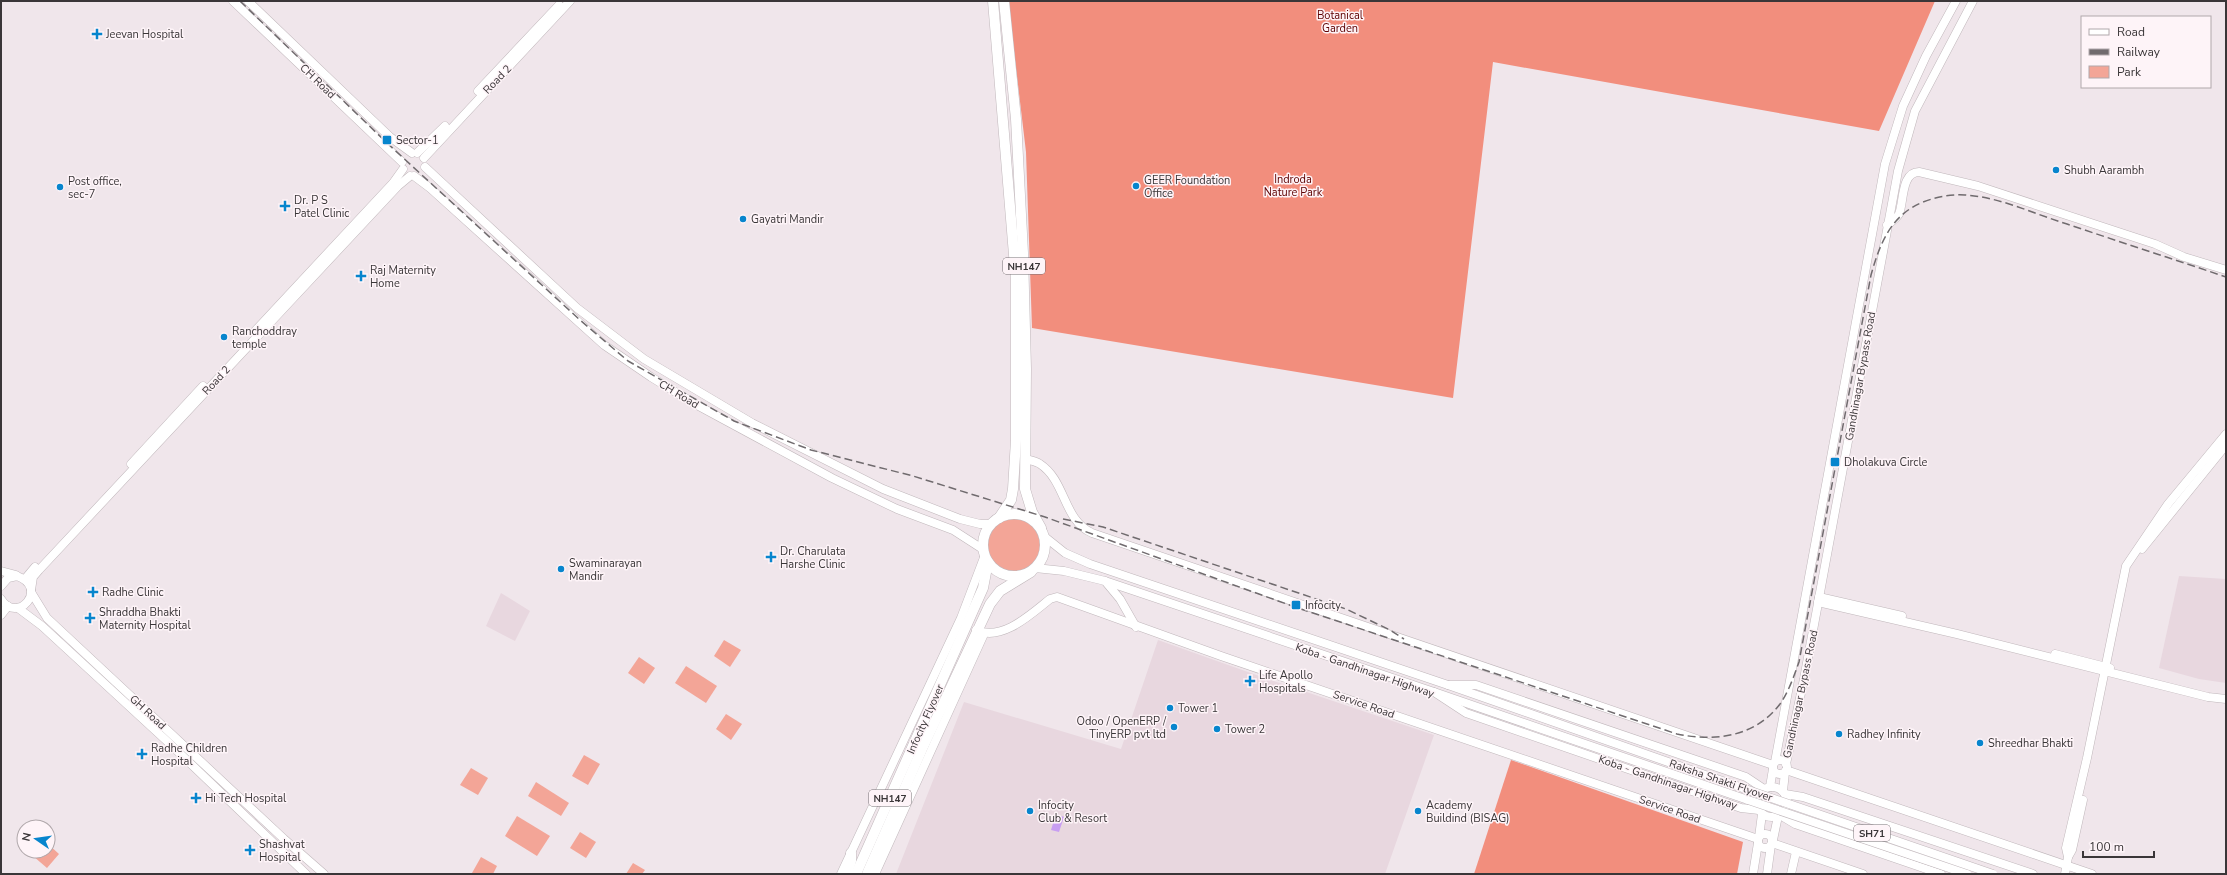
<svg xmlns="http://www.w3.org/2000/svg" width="2227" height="875" font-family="'Nunito Sans',sans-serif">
<rect width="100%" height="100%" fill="#f0e6eb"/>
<g fill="#e8d7df">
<polygon points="2179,576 2226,579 2226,683 2199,679 2159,668"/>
<polygon points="501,593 530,611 515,641 486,626"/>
<polygon points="1158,640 1262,677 1434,735 1385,874 896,874 964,702 1121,749"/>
</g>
<g fill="#f3a597">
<circle cx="1013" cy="545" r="27"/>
<polygon points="724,640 741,650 730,667 714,656"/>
<polygon points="639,657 655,668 644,684 628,673"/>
<polygon points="686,666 717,686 706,703 675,683"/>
<polygon points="726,714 742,724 731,740 716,729"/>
<polygon points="584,755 600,764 588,785 572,776"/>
<polygon points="471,768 488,778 478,795 460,785"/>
<polygon points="536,782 569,803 561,816 528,796"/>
<polygon points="517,816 550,836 537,856 505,836"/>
<polygon points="580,832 596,842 586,858 570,848"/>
<polygon points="48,844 59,854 47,868 33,856 37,851 48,851"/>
<polygon points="481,857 497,866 493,874 472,873"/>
<polygon points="633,863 645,870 642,874 626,874"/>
</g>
<g fill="#f28e7d">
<polygon points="1008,1 1935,1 1879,131 1493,62 1453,398 1032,328 1026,152"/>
<polygon points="1511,760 1743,842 1737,874 1474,874"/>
</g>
<polygon fill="#c89ef2" points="1056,814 1064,817 1059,832 1051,830"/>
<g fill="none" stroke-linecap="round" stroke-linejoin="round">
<defs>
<g id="secondary">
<polyline points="233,1 402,162"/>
<polyline points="248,1 390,137 412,153"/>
<polyline points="478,91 559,5"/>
<polyline points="417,153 445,126"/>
<polyline points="424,158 570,1"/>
<polyline points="425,167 577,308 644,359 752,423 883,489 960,519 980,524 991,524"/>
<polyline points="414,176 430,188 604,345 651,377 695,404 832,478 897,509 953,530 984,550"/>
<path d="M1887 225C1891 222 1896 219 1899 214 1904 202 1901 172 1919 172L1978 186 2155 244 2184 257 2226 270"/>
<polyline points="254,332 393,183 403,169"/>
<path d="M1025 459C1030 460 1036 461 1040 464 1066 481 1063 520 1092 533L1773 765"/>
<polyline points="131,464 203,386"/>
<polyline points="1045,537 1065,553 1090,564 1448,685 1476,685 1746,777 1764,789"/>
<polyline points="2142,549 2226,445"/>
<polyline points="1035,568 1064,571 1105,581 1434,692 1466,713 1741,808 1759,810"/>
<polyline points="1,571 16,575"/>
<polyline points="25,579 35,567"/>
<polyline points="1105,581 1120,599 1136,627"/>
<path d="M1 586 8 578 17 576C50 588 17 625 1 599"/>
<polyline points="31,590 33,577 39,570 398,186 410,176"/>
<polyline points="31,592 47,618 284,839 324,874"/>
<polyline points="1819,597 1902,616"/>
<polyline points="1818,602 1957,634 2208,697 2226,699"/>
<polyline points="18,608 42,626 169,743 306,874"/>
<polyline points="1,615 8,606"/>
<path d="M976 630C1002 642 1031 614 1050 599L1057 597 1221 656 1758 839"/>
<polyline points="2055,654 2110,668"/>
<circle cx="1780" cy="767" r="7"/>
<polyline points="1775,762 1885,164 1903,106 1926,56 1956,1"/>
<polyline points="1786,764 1804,679 1898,171 1915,111 1973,1"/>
<polyline points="1786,770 2092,874"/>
<polyline points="1770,787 1773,769"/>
<polyline points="1783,791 1785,772"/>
<polyline points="1785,794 1803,797 2033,874"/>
<polyline points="1780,815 1795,824 1941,874"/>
<circle cx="1765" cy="841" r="7"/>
<polyline points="1759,837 1762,814"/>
<polyline points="1773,840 1778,816"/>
<polyline points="1772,843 1863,874"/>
<polyline points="2068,857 2072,850 2083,800"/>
<polyline points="841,874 961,618 985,555"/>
<polyline points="875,874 984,634"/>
<polyline points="1753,874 1758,843"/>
<polyline points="1767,874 1771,845"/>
<polyline points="1791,874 1796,852"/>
<polyline points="2065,874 2068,857 2066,848 2087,758 2126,566 2168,504 2226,434"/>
</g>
<g id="primary">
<polyline points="1448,685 1751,791"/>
<polyline points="1434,692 1748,800"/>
<circle cx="1772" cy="802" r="15"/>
</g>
<g id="highway">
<polyline points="993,1 1016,279 1016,440 1013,489 1011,500 999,518"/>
<polyline points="1004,1 1016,119 1023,253 1026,369 1025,489 1032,512 1041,528"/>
<circle cx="1014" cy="545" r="31"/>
<polyline points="847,874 851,861 851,853"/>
<polyline points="856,874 983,588 988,562"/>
<polyline points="867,874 922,749 990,604 1000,591 1031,572"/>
</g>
</defs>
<use href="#secondary" stroke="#c0b7bb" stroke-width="9"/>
<use href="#primary" stroke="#c0b7bb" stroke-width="9"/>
<use href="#highway" stroke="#c0b7bb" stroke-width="11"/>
<use href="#secondary" stroke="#fff" stroke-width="8"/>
<use href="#primary" stroke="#fff" stroke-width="8"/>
<use href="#highway" stroke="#fff" stroke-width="10"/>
<g stroke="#706b6e" stroke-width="1.5" stroke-dasharray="8 4" stroke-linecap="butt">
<path d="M240 1 387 143 580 320 628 361 734 421 811 450 913 476 1045 517 1295 607 1677 734C1715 742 1755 737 1780 704 1789 691 1794 676 1799 662L1871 275C1880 243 1891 215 1923 202 1936 197 1951 194 1965 195 2000 197 2034 214 2067 224 2120 242 2173 259 2226 277"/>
<polyline points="1063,519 1103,527 1346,609 1390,630 1404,639"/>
</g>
<defs>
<g id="primary-bridge">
<polyline points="1751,791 1993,874"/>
<polyline points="1748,800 1967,874"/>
</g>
</defs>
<use href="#primary-bridge" stroke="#c0b7bb" stroke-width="9" stroke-linecap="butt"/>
<use href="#primary-bridge" stroke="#fff" stroke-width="8"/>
</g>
<g fill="#0785cd" stroke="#fef4f8" stroke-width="1.5">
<path d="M95 28h4v4h4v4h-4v4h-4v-4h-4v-4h4z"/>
<rect x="382" y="135" width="10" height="10" rx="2"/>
<circle cx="2056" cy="170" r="4"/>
<circle cx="1136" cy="186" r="4"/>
<circle cx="60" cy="187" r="4"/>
<path d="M283 200h4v4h4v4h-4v4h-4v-4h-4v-4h4z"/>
<circle cx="743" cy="219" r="4"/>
<path d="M359 270h4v4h4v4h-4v4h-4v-4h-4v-4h4z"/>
<circle cx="224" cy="337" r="4"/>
<rect x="1830" y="457" width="10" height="10" rx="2"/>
<path d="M769 551h4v4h4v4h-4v4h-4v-4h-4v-4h4z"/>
<circle cx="561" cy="569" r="4"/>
<path d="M91 586h4v4h4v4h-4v4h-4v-4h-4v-4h4z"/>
<rect x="1291" y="600" width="10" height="10" rx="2"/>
<path d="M88 612h4v4h4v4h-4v4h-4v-4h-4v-4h4z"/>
<path d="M1248 675h4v4h4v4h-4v4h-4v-4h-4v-4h4z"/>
<circle cx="1170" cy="708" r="4"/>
<circle cx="1174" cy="727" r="4"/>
<circle cx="1217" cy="729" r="4"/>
<circle cx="1839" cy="734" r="4"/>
<circle cx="1980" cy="743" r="4"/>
<path d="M140 748h4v4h4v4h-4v4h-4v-4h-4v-4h4z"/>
<path d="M194 792h4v4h4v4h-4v4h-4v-4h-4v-4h4z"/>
<circle cx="1030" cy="811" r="4"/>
<circle cx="1418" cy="811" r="4"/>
<path d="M248 844h4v4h4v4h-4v4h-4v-4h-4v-4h4z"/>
</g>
<g text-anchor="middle" stroke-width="3" stroke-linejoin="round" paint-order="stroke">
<g fill="#fef4f8" stroke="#756f72" stroke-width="1">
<rect x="1003" y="258" width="42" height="16" rx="3"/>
<rect x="869" y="790" width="42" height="16" rx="3"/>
<rect x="1854" y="825" width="36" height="16" rx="3"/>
</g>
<g font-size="10" font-weight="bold" fill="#3a3638">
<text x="1024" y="270">NH147</text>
<text x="890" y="802">NH147</text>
<text x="1872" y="837">SH71</text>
</g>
<g font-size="11" fill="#5e0000" stroke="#fef4f8">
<text x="1340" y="19">Botanical<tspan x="1340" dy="13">Garden</tspan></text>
<text x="1293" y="183">Indroda<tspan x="1293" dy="13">Nature Park</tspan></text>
</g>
<g font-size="11" fill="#3a3638" stroke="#fef4f8" text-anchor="start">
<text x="106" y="38">Jeevan Hospital</text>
<text x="396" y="144">Sector-1</text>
<text x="2064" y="174">Shubh Aarambh</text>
<text x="1144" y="184">GEER Foundation<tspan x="1144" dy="13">Office</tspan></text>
<text x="68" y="185">Post office,<tspan x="68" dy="13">sec-7</tspan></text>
<text x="294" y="204">Dr. P S<tspan x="294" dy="13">Patel Clinic</tspan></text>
<text x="751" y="223">Gayatri Mandir</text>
<text x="370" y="274">Raj Maternity<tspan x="370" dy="13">Home</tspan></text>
<text x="232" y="335">Ranchoddray<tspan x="232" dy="13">temple</tspan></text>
<text x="1844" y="466">Dholakuva Circle</text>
<text x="780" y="555">Dr. Charulata<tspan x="780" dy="13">Harshe Clinic</tspan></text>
<text x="569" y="567">Swaminarayan<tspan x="569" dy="13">Mandir</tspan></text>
<text x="102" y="596">Radhe Clinic</text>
<text x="1305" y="609">Infocity</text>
<text x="99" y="616">Shraddha Bhakti<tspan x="99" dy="13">Maternity Hospital</tspan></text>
<text x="1259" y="679">Life Apollo<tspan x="1259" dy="13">Hospitals</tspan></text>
<text x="1178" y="712">Tower 1</text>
<text x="1166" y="725" text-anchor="end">Odoo / OpenERP /<tspan x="1166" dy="13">TinyERP pvt ltd</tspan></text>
<text x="1225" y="733">Tower 2</text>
<text x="1847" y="738">Radhey Infinity</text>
<text x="1988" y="747">Shreedhar Bhakti</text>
<text x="151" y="752">Radhe Children<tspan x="151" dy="13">Hospital</tspan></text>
<text x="205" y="802">Hi Tech Hospital</text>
<text x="1038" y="809">Infocity<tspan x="1038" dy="13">Club &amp; Resort</tspan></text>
<text x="1426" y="809">Academy<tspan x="1426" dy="13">Buildind (BISAG)</tspan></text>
<text x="259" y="848">Shashvat<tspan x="259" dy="13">Hospital</tspan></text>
</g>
<g font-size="11" fill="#3a3638" stroke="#fef4f8">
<text transform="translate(497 79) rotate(-46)" y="4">Road 2</text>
<text transform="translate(318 81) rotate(44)" y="4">CH Road</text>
<text transform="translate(1860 376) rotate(-80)" y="4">Gandhinagar Bypass Road</text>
<text transform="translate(216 380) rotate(-47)" y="4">Road 2</text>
<text transform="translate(679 394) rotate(31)" y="4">CH Road</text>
<text transform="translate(1365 670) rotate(19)" y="4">Koba - Gandhinagar Highway</text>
<text transform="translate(1800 694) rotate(-78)" y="4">Gandhinagar Bypass Road</text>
<text transform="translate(1364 704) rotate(19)" y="4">Service Road</text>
<text transform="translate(148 712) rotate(43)" y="4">GH Road</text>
<text transform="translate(925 719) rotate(-66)" y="4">Infocity Flyover</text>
<text transform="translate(1721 780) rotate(19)" y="4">Raksha Shakti Flyover</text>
<text transform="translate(1668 782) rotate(19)" y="4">Koba - Gandhinagar Highway</text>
<text transform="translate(1670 809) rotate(19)" y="4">Service Road</text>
</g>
</g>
<rect width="2227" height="875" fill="none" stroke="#3a3638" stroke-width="4"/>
<rect x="2081" y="16" width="130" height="72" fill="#fef4f8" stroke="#b0a8ab"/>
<rect x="2089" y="29" width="20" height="6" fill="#ffffff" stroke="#b0a8ab"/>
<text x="2117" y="36" font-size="12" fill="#3a3638">Road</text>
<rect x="2089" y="49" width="20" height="6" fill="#706b6e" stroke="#b0a8ab"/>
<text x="2117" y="56" font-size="12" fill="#3a3638">Railway</text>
<rect x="2089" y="66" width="20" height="12" fill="#f3a597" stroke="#b0a8ab"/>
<text x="2117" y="76" font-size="12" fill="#3a3638">Park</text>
<g transform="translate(36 839) rotate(283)"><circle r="19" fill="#fef4f8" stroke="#b0a8ab"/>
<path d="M0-3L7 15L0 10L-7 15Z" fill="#0785cd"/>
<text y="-6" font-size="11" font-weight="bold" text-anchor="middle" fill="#3a3638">N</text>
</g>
<path d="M2083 851v6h71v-6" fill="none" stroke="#3a3638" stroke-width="2"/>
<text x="2089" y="851" font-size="12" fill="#3a3638" stroke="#fef4f8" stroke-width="3" paint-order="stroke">100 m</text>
</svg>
